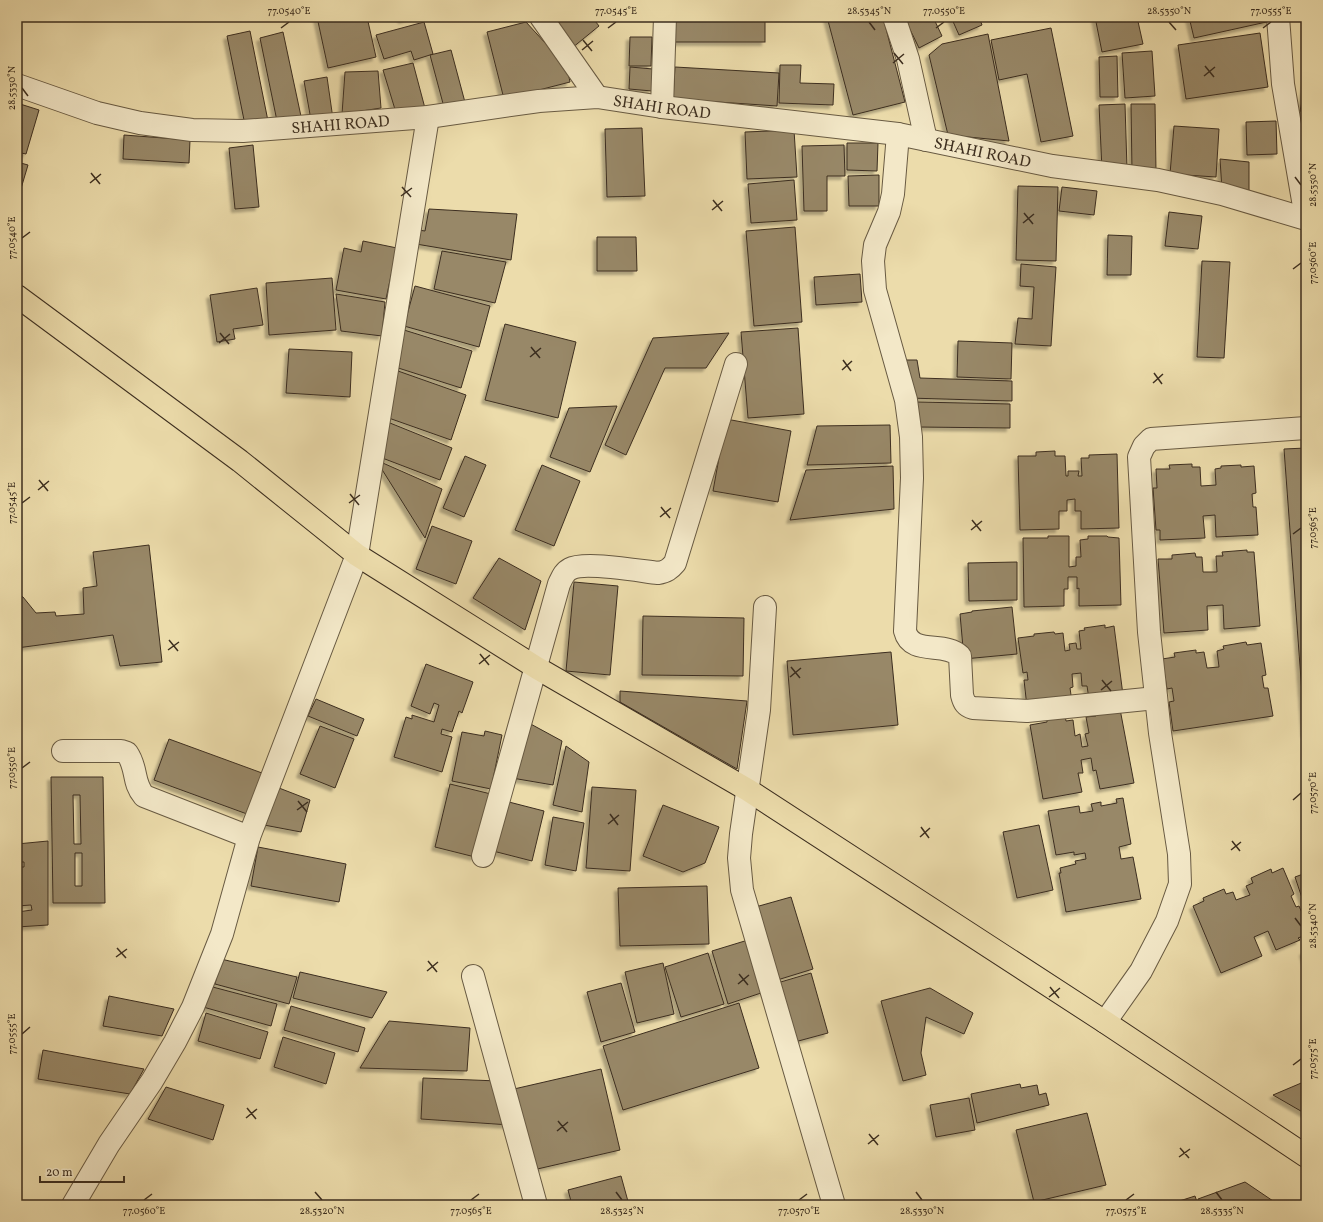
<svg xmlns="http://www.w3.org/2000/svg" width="1323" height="1222" font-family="Vollkorn,serif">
<defs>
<filter id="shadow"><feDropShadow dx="-3.5" dy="3.5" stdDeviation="1" flood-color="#0004"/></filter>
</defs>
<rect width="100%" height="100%" fill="#ecdcab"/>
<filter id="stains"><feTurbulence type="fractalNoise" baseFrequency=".005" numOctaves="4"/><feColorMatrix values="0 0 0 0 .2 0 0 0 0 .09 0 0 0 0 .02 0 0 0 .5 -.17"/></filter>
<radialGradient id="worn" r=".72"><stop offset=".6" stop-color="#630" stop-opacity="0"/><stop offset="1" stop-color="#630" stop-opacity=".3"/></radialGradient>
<g fill="#988868" stroke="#3c2e1f" fill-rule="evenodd" filter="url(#shadow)">
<polygon points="317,17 367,17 376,57 328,68"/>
<polygon points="401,17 412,17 402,20"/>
<polygon points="566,17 592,17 599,26 572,48 555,26"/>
<polygon points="827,17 883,17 905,102 853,115"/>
<polygon points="904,17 933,17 942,36 919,48"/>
<polygon points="951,17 979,17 982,25 959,35"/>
<polygon points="1095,17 1137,17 1143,44 1102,52"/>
<polygon points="1189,17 1270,17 1271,21 1194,38"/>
<rect x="670" y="18" width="95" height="24"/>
<polygon points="424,22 433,54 414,60 411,51 384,59 376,35"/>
<polygon points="526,22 567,67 570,82 504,99 487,32"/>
<polygon points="1051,28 1073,136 1041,142 1027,74 999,80 991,40"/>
<polygon points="250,31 268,121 245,125 227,36"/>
<polygon points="283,32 302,121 278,126 260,38"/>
<polygon points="1260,33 1268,87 1186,99 1178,45"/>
<polygon points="988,34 1009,141 948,135 929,55 942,44"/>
<polygon points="630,37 652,37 651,66 629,66"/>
<polygon points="451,50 466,106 445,111 430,55"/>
<polygon points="1152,51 1155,96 1125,98 1122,53"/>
<polygon points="1117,56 1118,97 1100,97 1099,57"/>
<polygon points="413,63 426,112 397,116 383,70"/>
<polygon points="780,65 801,65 800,83 834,84 833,105 779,103"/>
<polygon points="630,67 653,69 652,91 629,89"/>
<polygon points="675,67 779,73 777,106 673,99"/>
<polygon points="378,71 381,108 342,114 345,72"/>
<polygon points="327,77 333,119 311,120 304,81"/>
<polygon points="1306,82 1306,112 1300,111"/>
<polygon points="17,103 39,110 26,154 17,152"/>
<polygon points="1125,104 1127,169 1102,170 1099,105"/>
<polygon points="1131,104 1155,104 1156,172 1132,172"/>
<polygon points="1276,121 1277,154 1247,155 1246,122"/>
<polygon points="1174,126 1219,129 1216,177 1170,174"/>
<polygon points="642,128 645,196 607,197 605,129"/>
<polygon points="794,130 797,177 747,179 745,132"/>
<polygon points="124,135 190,140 189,163 123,159"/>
<polygon points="847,143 878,143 877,171 847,170"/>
<polygon points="253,145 259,207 235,209 229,148"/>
<polygon points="844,145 845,176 827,176 827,211 804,211 802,146"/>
<polygon points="1220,159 1249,162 1249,197 1222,190"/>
<polygon points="17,162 28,165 17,202"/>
<polygon points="879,175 879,206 849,206 848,176"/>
<polygon points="794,180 797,220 751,223 748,184"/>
<polygon points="1018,186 1058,187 1056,261 1016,260"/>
<polygon points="1062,187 1097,191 1094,215 1059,211"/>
<polygon points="429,209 517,214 511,260 410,243 412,229 425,231"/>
<polygon points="1169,212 1202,216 1198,249 1165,246"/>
<polygon points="795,227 802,322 754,326 746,231"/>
<polygon points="1108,235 1132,236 1131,275 1107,275"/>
<polygon points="597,237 636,237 637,271 597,271"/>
<polygon points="363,241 397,248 386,299 336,290 344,248 361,252"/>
<polygon points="442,251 506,262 495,303 434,289"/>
<polygon points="1202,261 1230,262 1224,358 1197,357"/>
<polygon points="1021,264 1056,267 1051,346 1015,344 1018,318 1032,319 1034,287 1020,286"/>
<polygon points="860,274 862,302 816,305 814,277"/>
<polygon points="332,278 336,330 269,335 266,283"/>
<polygon points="415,286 490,306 479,347 404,326"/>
<polygon points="257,288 263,325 233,329 235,339 217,342 210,295"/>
<polygon points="336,294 385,302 382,336 341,331"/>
<polygon points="505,324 576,342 558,418 485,400"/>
<polygon points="798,328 804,414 748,418 741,332"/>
<polygon points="404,330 472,351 461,388 392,366"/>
<polygon points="729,333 706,368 665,368 626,455 605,445 653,338"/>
<polygon points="958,341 1012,343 1011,379 957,377"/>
<polygon points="289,349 352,352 350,397 286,393"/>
<polygon points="903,360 917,360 920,378 1012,381 1012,401 908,398"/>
<polygon points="398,371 466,395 451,440 383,416"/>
<polygon points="917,402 1010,404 1010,428 917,427"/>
<polygon points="617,406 590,472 550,457 569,408"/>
<polygon points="726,419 791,431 778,502 713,491"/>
<polygon points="390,423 452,448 440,480 377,456"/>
<polygon points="890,425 891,463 807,465 817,426"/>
<polygon points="1306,448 1306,734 1305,734 1284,449"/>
<polygon points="1055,451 1055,456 1065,456 1066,476 1068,476 1068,471 1079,471 1078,476 1082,476 1081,458 1089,458 1089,455 1117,454 1119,528 1081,529 1081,511 1075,511 1075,499 1067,500 1067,511 1059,511 1059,529 1020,530 1018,456 1036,456 1036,452"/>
<polygon points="465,456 486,465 464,517 443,508"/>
<polygon points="376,460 442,489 425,538"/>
<polygon points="1192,464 1192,467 1200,467 1201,486 1216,485 1215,469 1221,468 1221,466 1241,465 1241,467 1254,466 1256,493 1252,494 1253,507 1256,507 1258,535 1216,537 1215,515 1203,516 1205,538 1160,540 1160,530 1156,530 1153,488 1157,488 1156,469 1170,469 1169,465"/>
<polygon points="542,465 580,481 554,546 515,530"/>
<polygon points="893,466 894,509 790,520 806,470"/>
<polygon points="432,526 472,541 456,584 416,569"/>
<polygon points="1048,536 1069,536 1069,567 1076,566 1076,557 1081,557 1080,540 1088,539 1088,536 1107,536 1108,537 1119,538 1121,605 1079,606 1079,588 1077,589 1077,577 1068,577 1068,589 1064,589 1064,606 1024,607 1023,538 1048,538"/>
<polygon points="149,545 162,662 120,666 113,635 17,648 17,594 23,597 36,613 55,612 56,616 84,614 83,588 97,586 93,552"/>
<polygon points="1247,550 1247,552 1254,552 1260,626 1224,629 1223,605 1207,606 1208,630 1164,633 1158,559 1172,559 1172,555 1195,553 1196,557 1202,557 1203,572 1217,572 1216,556 1223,556 1222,552"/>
<polygon points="499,558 541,581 525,630 473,598"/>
<polygon points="1017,562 1017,600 969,601 968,563"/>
<polygon points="574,582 618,586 610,675 566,671"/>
<polygon points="1012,607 1017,654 964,659 960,614 972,612 972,611"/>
<polygon points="643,616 744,618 743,676 642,675"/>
<polygon points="1105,625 1105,628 1114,626 1123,695 1089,699 1087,686 1082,686 1081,673 1072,674 1073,687 1070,688 1072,702 1027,707 1024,680 1028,680 1027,672 1023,673 1018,638 1034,636 1034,634 1054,632 1055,634 1063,633 1065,651 1070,650 1069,644 1076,643 1077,649 1081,649 1079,631 1085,630 1084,628"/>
<polygon points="1246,642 1247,645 1261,643 1266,675 1262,676 1264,688 1268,688 1273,716 1173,731 1169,702 1174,701 1172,688 1167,689 1162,659 1175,657 1174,653 1196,650 1196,653 1204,652 1207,668 1219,667 1217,651 1224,649 1223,646"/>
<polygon points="891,652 898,725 793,735 787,661"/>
<polygon points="426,664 473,682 462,713 459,711 452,732 442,729 441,734 452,737 442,772 394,757 406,717 412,719 412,715 434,722 439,705 434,703 430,714 411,706"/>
<polygon points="620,691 747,701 737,769 620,702"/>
<polygon points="316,699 364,719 357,736 308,716"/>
<polygon points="1120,709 1134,783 1100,789 1096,770 1093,771 1091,758 1081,760 1083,773 1078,773 1082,792 1043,799 1030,725 1047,722 1047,719 1065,715 1066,721 1073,720 1075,736 1080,734 1082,747 1088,746 1085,734 1089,733 1086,717 1096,716 1095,712"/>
<polygon points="527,722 562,741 553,785 512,778"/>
<polygon points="320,726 354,739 335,788 300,774"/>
<polygon points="485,731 502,735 491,789 452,781 462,732 484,736"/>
<polygon points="169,739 262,773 247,814 154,780"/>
<polygon points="566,746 589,762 582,812 553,805"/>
<path d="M51 777H103L105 903H53ZM73 795H80L81 844H74ZM75 853H82V886H75Z"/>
<polygon points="450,784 491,794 475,857 435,847"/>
<polygon points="592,787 636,790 630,871 586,868"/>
<polygon points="279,788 310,800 301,832 264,825"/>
<polygon points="1123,798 1131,844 1119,847 1121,859 1133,857 1141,899 1066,912 1059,873 1061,873 1060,868 1076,864 1075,861 1086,859 1085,853 1074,855 1074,852 1056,855 1048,811 1079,806 1080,813 1093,811 1091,804 1101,802 1101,806 1117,803 1116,799"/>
<polygon points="505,801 544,811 532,861 493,851"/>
<polygon points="663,805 719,827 705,863 683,872 643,856"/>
<polygon points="553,817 584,823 576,871 545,865"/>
<polygon points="1039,825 1053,890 1017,898 1003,832"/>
<polygon points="48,841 48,925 17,927 17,912 32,910 31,905 17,906 17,867 24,867 24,862 17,862 17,844"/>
<polygon points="258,847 346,864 339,902 251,886"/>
<polygon points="1283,868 1294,894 1291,896 1296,907 1299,906 1306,922 1306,935 1298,938 1300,940 1276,950 1268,931 1254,937 1262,956 1221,973 1193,906 1204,901 1203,898 1224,889 1226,894 1233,892 1236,900 1250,895 1246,886 1253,883 1251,878 1271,869 1272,873"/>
<polygon points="1306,873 1306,910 1295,877"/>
<polygon points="707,886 709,944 620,946 618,888"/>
<polygon points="791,897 813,969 774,981 752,908"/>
<polygon points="748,940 764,992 728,1004 712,951"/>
<polygon points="1306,951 1306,962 1303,952"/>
<polygon points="708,953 724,1004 681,1017 665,967"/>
<polygon points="221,959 297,977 289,1004 215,984"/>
<polygon points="663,963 674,1014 637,1023 625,972"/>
<polygon points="300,972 387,992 372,1018 293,998"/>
<polygon points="811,973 828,1033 791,1043 774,984"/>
<polygon points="621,983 635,1032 601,1042 587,992"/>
<polygon points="209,986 277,1004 271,1026 203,1007"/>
<polygon points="930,988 973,1013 964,1034 926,1017 921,1053 926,1075 903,1081 881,1001"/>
<polygon points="109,996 174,1009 162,1036 103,1026"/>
<polygon points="739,1003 759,1068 623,1110 603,1046"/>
<polygon points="291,1006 365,1028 358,1052 284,1030"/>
<polygon points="206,1013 268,1032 260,1059 198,1041"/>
<polygon points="389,1021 470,1028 467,1071 360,1068"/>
<polygon points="283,1037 335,1053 326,1084 274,1067"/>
<polygon points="43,1050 144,1069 130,1094 38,1079"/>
<polygon points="601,1069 620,1150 533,1170 514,1089"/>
<polygon points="423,1078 498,1081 510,1125 421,1119"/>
<polygon points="1306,1081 1306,1114 1273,1095"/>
<polygon points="1020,1084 1021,1088 1037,1085 1039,1095 1046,1093 1049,1105 977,1123 971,1094"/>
<polygon points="166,1087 224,1105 213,1140 148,1119"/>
<polygon points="969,1098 975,1130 936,1137 930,1105"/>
<polygon points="1087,1113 1106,1185 1034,1202 1016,1130"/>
<polygon points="621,1176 629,1205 572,1205 568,1190"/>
<polygon points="1245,1182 1279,1205 1200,1205 1198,1199"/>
<polygon points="1195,1196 1198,1205 1167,1205"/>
</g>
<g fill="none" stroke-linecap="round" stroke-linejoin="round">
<defs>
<g id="minor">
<polyline points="541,17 597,97"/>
<polyline points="894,17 908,59 926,140"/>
<polyline points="1278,17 1283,84 1306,218"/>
<path id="s1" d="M17 85 97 113 140 123 192 130 243 131 428 117 539 101 597 97 662 107 898 134 1052 166 1158 180 1222 194 1306 219"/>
<polyline points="662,107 665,17"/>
<path d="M898 134 893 194 889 212 875 245 873 261 875 290 906 400 911 437 912 478 905 631C911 656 945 641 960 656L962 695C964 703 966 706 973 708L1027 711 1156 698"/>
<polyline points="765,607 759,710 741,834 739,858 742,890 834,1205"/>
<path d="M63 751H121L127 753C138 769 132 782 144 796L249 837"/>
<path d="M483 856 559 584C562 578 564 572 570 569 584 561 640 571 658 573 666 572 670 569 675 563L736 364"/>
<polyline points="473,976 536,1205"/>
<polyline points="1105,1022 1141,971 1167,921 1180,884 1179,854 1160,733 1149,632 1139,457 1144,446 1151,439 1306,428"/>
<polyline points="73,1205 109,1144 152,1081 175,1042 193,1007 222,934 249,837 357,555 428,117"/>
</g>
<polyline id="major" points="17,296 240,461 357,555 537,668 748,790 1105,1022 1306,1156"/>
</defs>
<use href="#minor" stroke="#685a42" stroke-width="24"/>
<use href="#major" stroke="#3c2e1f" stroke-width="24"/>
<use href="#minor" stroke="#f3e8c8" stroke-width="22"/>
<use href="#major" stroke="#ecdcab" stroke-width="22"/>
</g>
<path fill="none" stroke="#3c2e1f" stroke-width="1.5" d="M869 22 875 30M1169 22 1176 30M281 28 289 22M608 28 616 22M936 28 944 22M1263 28 1271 22M583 40 592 51M582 50 593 41M894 53 903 64M893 63 904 54M1205 66 1214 77M1204 76 1215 67M22 88 28 96M91 173 100 184M1295 177 1301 185M90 183 101 174M402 187 411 197M401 196 412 188M713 200 722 211M712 210 723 201M1024 213 1033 224M1023 223 1034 214M22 238 30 232M1293 269 1301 263M220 333 229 344M219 343 230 334M531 347 540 358M530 357 541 348M843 360 851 371M842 370 852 361M1154 373 1162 384M1153 383 1163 374M39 480 48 491M38 490 49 481M350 494 359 505M22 503 30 497M349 503 360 495M661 507 670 518M660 517 671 508M972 520 981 531M971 530 982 521M1293 534 1301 528M169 640 178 651M168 650 179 642M480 654 489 665M479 664 490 655M791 667 800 678M790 677 801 668M1102 680 1111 691M1101 690 1112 681M22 768 30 762M1293 800 1301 793M298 801 307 812M297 810 308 802M610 814 618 825M608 824 619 815M921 827 929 838M920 837 930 828M1232 841 1240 851M1231 850 1241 842M1295 918 1301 926M117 948 126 958M116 957 127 949M428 961 437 972M427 971 438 962M739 974 748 985M738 984 749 975M1050 987 1059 998M1049 997 1060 988M22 1034 30 1027M1293 1065 1301 1059M247 1108 256 1119M246 1118 257 1109M558 1121 567 1132M557 1131 568 1122M869 1134 878 1145M868 1144 879 1135M1180 1148 1189 1158M1179 1157 1190 1149M315 1192 322 1200M616 1192 622 1200M916 1192 922 1200M1216 1192 1222 1200M144 1200 152 1194M471 1200 479 1194M799 1200 807 1194M1126 1200 1134 1194"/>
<g text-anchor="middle" stroke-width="3.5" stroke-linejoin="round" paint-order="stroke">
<g font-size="16" fill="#3c2e1f" stroke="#f3e8c8">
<text dy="6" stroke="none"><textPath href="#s1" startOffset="654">SHAHI ROAD</textPath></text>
<text dy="6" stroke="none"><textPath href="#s1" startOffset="330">SHAHI ROAD</textPath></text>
<text dy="6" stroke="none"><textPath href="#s1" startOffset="978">SHAHI ROAD</textPath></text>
</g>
</g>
<rect width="1323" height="1222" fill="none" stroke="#ecdcab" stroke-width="44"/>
<path d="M40 1176v6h84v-6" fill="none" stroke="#3c2e1f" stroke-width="2"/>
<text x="46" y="1176" font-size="12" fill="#3c2e1f" stroke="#f3e8c8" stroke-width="3" paint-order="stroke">20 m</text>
<rect x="22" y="22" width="1279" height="1178" fill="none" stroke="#3c2e1f" stroke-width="1.5"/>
<g font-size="10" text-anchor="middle" fill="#3c2e1f">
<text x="289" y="14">77.0540°E</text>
<text x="616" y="14">77.0545°E</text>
<text x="869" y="14">28.5345°N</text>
<text x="944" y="14">77.0550°E</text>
<text x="1169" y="14">28.5350°N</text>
<text x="1271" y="14">77.0555°E</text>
<text transform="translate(11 88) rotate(-90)" y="4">28.5330°N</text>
<text transform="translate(1312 185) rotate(-90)" y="4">28.5350°N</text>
<text transform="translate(11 238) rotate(-90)" y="4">77.0540°E</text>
<text transform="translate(1312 263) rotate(-90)" y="4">77.0560°E</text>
<text transform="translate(11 503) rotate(-90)" y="4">77.0545°E</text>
<text transform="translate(1312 528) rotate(-90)" y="4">77.0565°E</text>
<text transform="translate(11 768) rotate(-90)" y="4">77.0550°E</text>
<text transform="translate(1312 793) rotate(-90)" y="4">77.0570°E</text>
<text transform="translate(1312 926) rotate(-90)" y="4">28.5340°N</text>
<text transform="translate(11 1034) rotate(-90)" y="4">77.0555°E</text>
<text transform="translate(1312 1059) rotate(-90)" y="4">77.0575°E</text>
<text x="144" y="1214">77.0560°E</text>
<text x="322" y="1214">28.5320°N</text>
<text x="471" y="1214">77.0565°E</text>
<text x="622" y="1214">28.5325°N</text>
<text x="799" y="1214">77.0570°E</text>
<text x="922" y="1214">28.5330°N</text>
<text x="1126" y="1214">77.0575°E</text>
<text x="1222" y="1214">28.5335°N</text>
</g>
<rect width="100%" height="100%" filter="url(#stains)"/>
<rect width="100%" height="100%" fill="url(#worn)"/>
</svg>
